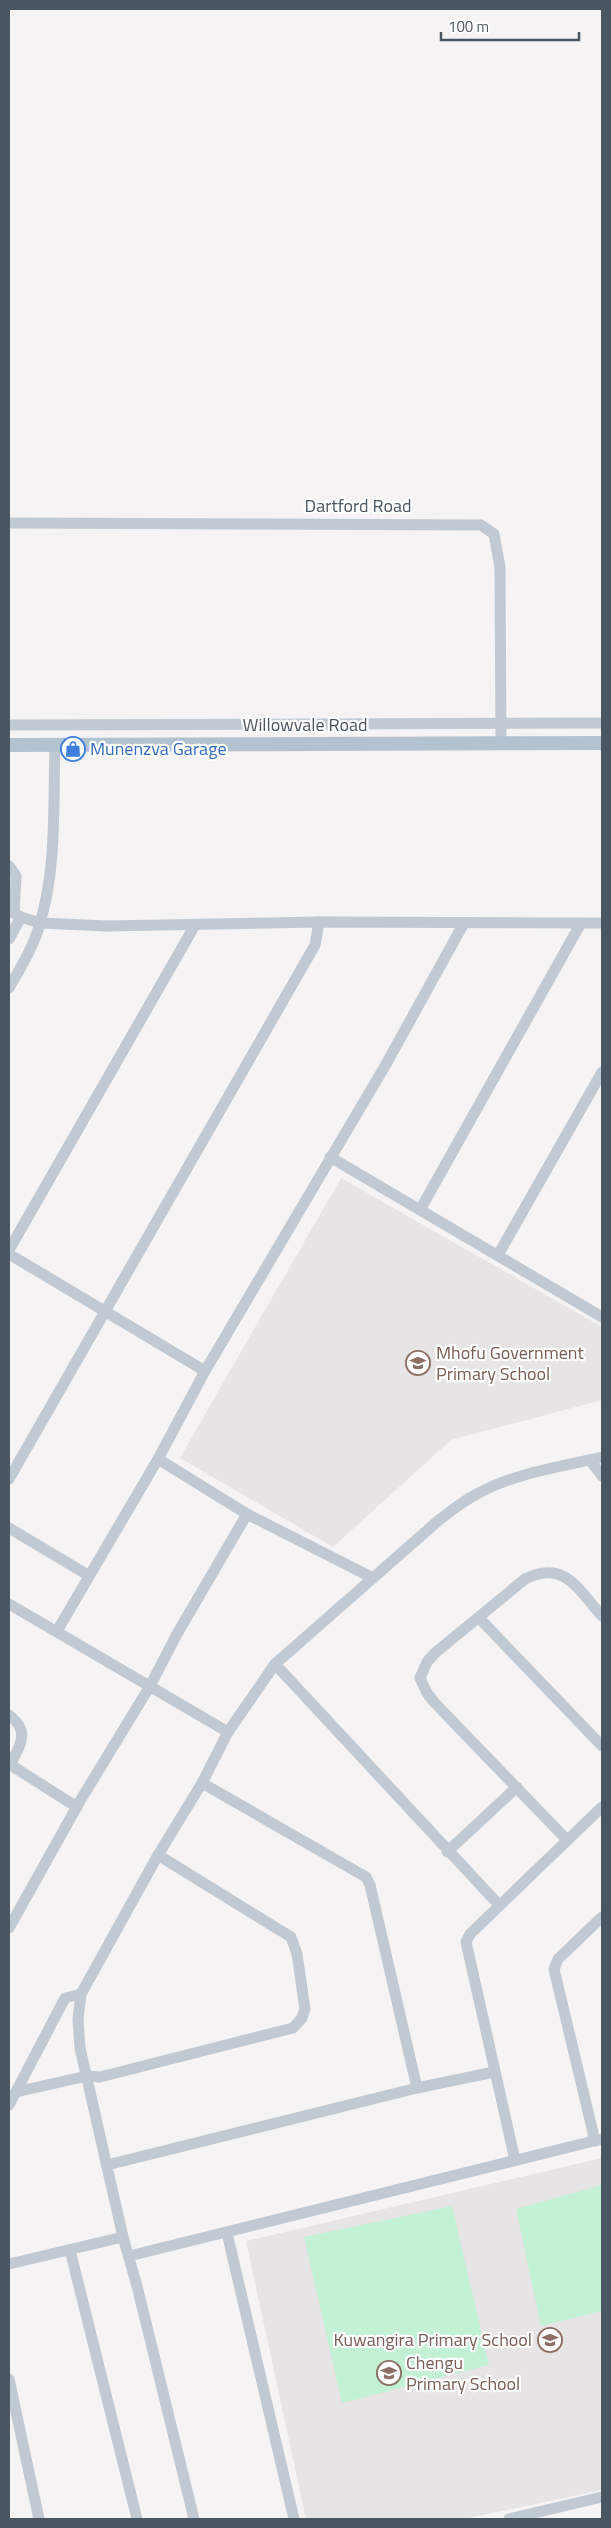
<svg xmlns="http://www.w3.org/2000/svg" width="611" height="2528" font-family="'Titillium Web',sans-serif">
<rect width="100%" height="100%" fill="#f5f3f3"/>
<g fill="#e6e4e5">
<polygon points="341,1178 602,1327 602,1400 451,1440 333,1547 180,1458"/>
<polygon points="602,2158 602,2490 464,2519 306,2519 246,2241"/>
</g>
<g fill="#c3f1d5">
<polygon points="602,2185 602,2311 541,2326 516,2209"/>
<polygon points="452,2206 489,2365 342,2403 304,2237"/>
</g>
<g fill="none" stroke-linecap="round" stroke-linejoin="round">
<g stroke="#c1cad2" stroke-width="11">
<polyline points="9,523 481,525 494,534 500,567 501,743"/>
<polyline points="9,725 602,723"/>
<polyline points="9,866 16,876 14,913"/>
<polyline points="9,910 21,917 40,923 107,926 319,922 602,923"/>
<polyline points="9,939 21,917"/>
<path d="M9 988C21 967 34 946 40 923 57 867 53 803 55 745"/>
<polyline points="330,1157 602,1317"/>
<polyline points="420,1210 581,923"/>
<polyline points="9,1250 195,925"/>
<polyline points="9,1254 205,1371"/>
<polyline points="498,1255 602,1072"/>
<polyline points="158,1459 247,1514 373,1578"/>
<polyline points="590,1460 602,1476"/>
<polyline points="9,1479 315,945 319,922"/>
<polyline points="9,1528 88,1575"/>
<polyline points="9,1604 228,1732"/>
<polyline points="479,1618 602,1746"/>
<polyline points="57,1631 158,1459 205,1371 385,1066 464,923"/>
<polyline points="275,1664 499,1905"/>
<path d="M9 1715C31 1732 20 1745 10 1765"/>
<polyline points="9,1764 77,1807"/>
<polyline points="202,1783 366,1877 370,1885 417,2088"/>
<path d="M567 1840 434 1702 427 1693 420 1678 427 1662 435 1653 525 1579C565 1559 578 1590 602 1616"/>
<polyline points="447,1852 517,1787"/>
<polyline points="9,1928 80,1801 150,1686 177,1634 247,1514"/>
<polyline points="16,2092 87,2076 100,2077 293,2028 302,2018 305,2009 297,1954 291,1937 158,1855"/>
<polyline points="9,2105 65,1998 81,1994"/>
<polyline points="595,2141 554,1969 558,1959 602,1917"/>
<polyline points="515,2160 466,1942 470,1934 602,1807"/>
<polyline points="107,2165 417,2088 494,2072"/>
<polyline points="227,2233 294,2519"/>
<polyline points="70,2250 137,2519"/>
<polyline points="129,2256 602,2139"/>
<polyline points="9,2264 123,2237"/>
<polyline points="9,2379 39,2519"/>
<path d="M194 2519 137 2286 123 2237 80 2048 78 2019 81 1994 158 1855 202 1783 228 1732 275 1664 439 1520C451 1511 463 1501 477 1494 514 1473 561 1467 602 1457"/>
<polyline points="509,2519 602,2497"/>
</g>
<polyline stroke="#b3c2d1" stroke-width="14" points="9,745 602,743"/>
</g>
<defs>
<symbol id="shop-ring" viewBox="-11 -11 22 22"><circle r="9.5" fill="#fff" stroke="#3f7fe0" stroke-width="1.5"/><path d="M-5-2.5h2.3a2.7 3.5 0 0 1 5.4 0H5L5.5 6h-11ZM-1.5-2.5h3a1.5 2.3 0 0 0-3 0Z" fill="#3f7fe0"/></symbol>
<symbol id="school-ring" viewBox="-11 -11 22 22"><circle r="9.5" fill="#fff" stroke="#8d6e63" stroke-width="1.5"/><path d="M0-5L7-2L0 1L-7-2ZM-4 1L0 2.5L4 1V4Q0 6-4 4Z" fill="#8d6e63"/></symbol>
</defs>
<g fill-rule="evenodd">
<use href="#shop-ring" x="59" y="735" width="28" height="28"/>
<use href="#school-ring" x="404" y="1349" width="28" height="28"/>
<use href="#school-ring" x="536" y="2326" width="28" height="28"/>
<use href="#school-ring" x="375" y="2359" width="28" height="28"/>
</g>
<g text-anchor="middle" stroke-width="4.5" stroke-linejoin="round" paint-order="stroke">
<g font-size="18" fill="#4a5661" stroke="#fff">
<text x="358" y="512">Dartford Road</text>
<text x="305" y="731">Willowvale Road</text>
</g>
<g font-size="18" fill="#366cbe" stroke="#fff" text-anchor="start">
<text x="90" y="755">Munenzva Garage</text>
</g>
<g font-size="18" fill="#785e54" stroke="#fff" text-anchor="start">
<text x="436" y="1359">Mhofu Government<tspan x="436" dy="21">Primary School</tspan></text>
<text x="532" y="2346" text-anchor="end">Kuwangira Primary School</text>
<text x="406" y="2369">Chengu<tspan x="406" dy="21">Primary School</tspan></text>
</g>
</g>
<rect width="611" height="2528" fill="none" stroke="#4a5661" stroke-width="20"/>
<path d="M441 32v8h138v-8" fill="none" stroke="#4a5661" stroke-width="2.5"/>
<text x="448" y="32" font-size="15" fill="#4a5661" stroke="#ffffff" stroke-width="4" paint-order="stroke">100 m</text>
</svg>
